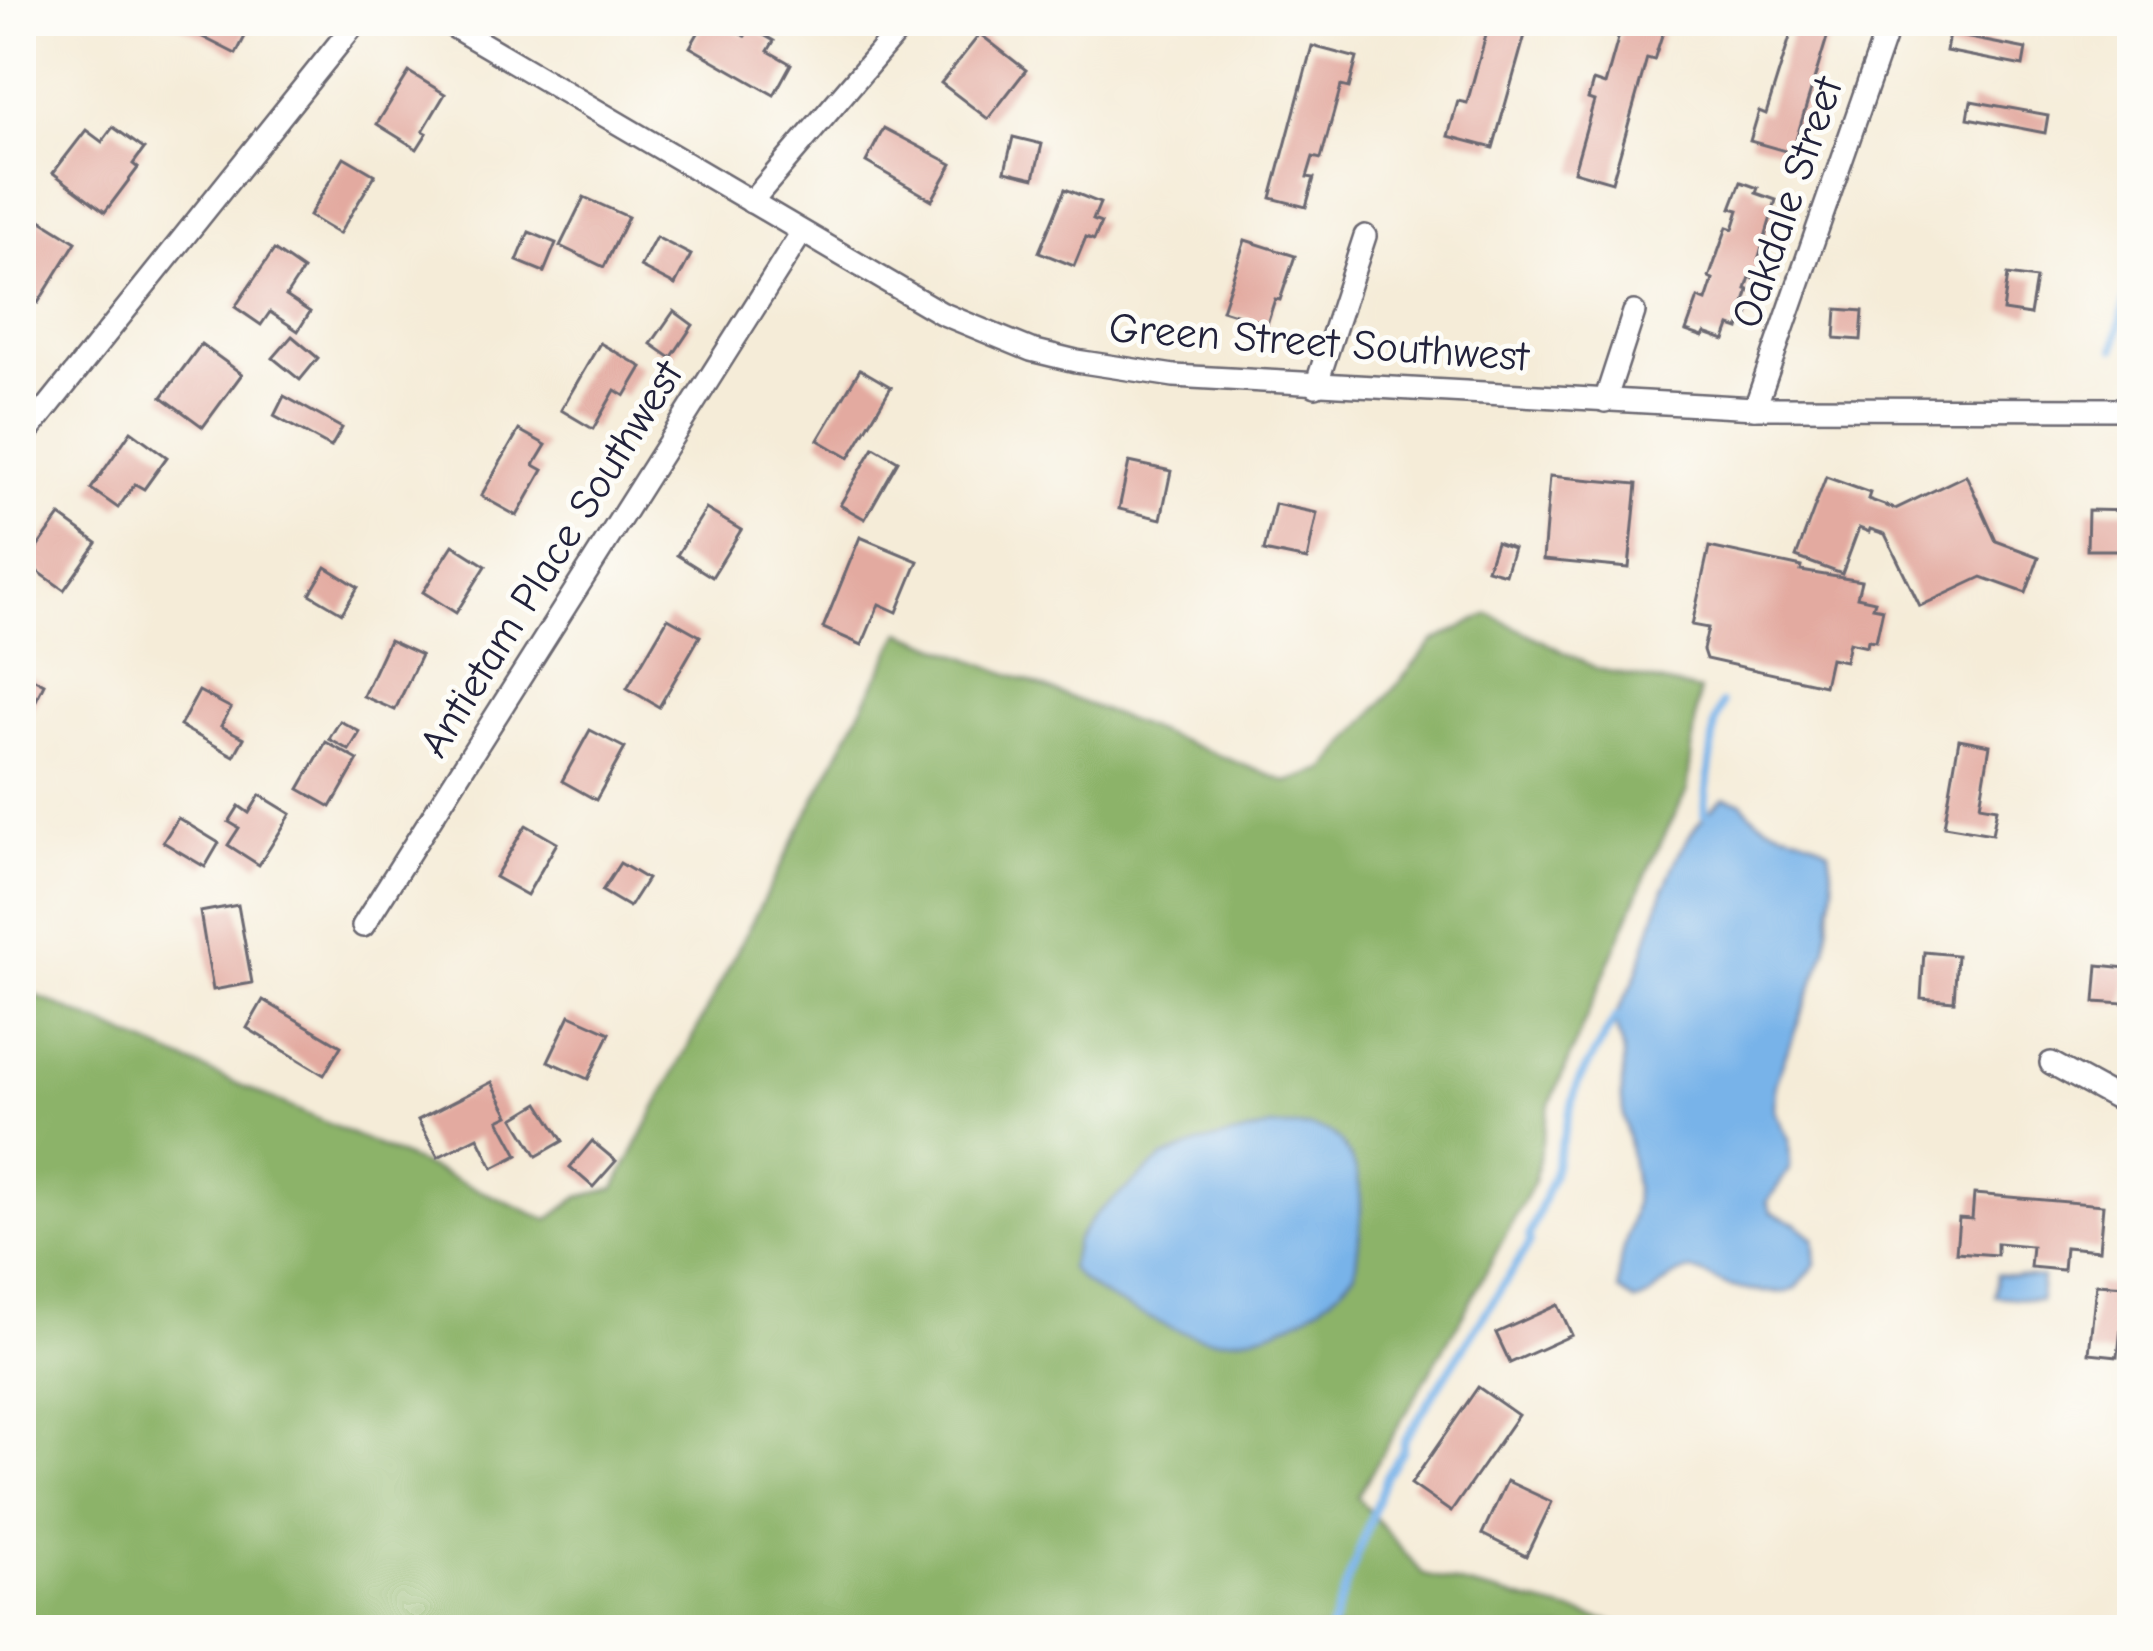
<svg xmlns="http://www.w3.org/2000/svg" width="2153" height="1651" font-family="'Comic Neue',sans-serif">
<rect width="100%" height="100%" fill="#fdfcf7"/>
<filter id="ink" filterUnits="userSpaceOnUse"><feTurbulence type="fractalNoise" baseFrequency=".00833" numOctaves="2"/><feDisplacementMap in="SourceGraphic" scale="24" xChannelSelector="R" yChannelSelector="G"/><feConvolveMatrix kernelMatrix="1 2 1 2 8 2 1 2 1" color-interpolation-filters="sRGB"/></filter>
<filter id="wash" filterUnits="userSpaceOnUse"><feTurbulence type="fractalNoise" baseFrequency=".004" numOctaves="4" result="noise"/><feDisplacementMap in="SourceGraphic" scale="48" xChannelSelector="R" yChannelSelector="G"/><feGaussianBlur stdDeviation="2.7" result="paint"/><feColorMatrix in="noise" values="0 0 0 0 0 0 0 0 0 0 0 0 0 0 0 0 0 1.4 0 .05"/><feComposite in="paint" operator="in"/></filter>
<g filter="url(#wash)">
<rect width="100%" height="100%" fill="#f5ecd8"/>
<polygon fill="#8cb369" stroke="#576a52" stroke-width="3" points="1489,614 1598,669 1699,691 1687,791 1653,858 1549,1107 1534,1181 1464,1313 1357,1497 1424,1575 1645,1630 21,1630 21,989 548,1220 579,1197 615,1188 901,632 1287,782 1325,770 1433,642"/>
<g fill="#78b3e9" stroke="#4d6a92" stroke-width="3">
<path d="M1724 798 1742 802C1761 835 1800 827 1829 850L1834 885 1826 950 1775 1083 1774 1110 1789 1140 1790 1168 1767 1202 1771 1212 1797 1224 1814 1238 1816 1264 1796 1289 1787 1292C1768 1293 1747 1291 1729 1286 1713 1281 1702 1268 1684 1272 1665 1277 1654 1299 1635 1302L1619 1291C1616 1256 1635 1226 1635 1191 1634 1161 1624 1130 1622 1100 1621 1085 1624 1069 1623 1054 1622 1043 1614 1028 1616 1017 1618 1005 1632 989 1636 976 1658 913 1668 842 1724 798Z"/>
<path d="M1271 1127C1290 1128 1321 1123 1335 1137 1372 1170 1360 1230 1355 1272 1323 1312 1270 1340 1218 1339 1190 1338 1164 1325 1139 1313 1115 1302 1087 1289 1070 1268L1076 1241 1095 1215 1163 1158 1199 1144Z"/>
<polygon points="1997,1274 2042,1278 2040,1300 1995,1296"/>
</g>
<g fill="none" stroke-linecap="round" stroke-linejoin="round">
<g stroke="#78b3e9" stroke-width="8">
<polyline points="2115,348 2132,272"/>
<polyline points="1711,816 1704,814 1715,722 1722,704"/>
<polyline points="1330,1630 1386,1476 1403,1450 1404,1441 1530,1243 1529,1236 1552,1176 1578,1082 1616,1017 1625,1019"/>
</g>
</g>
<g id="blocks">
<g fill="#e3aaa0">
<polygon points="171,21 253,21 236,54"/>
<polygon points="705,21 720,21 745,36 750,27 774,41 768,51 791,64 774,95 690,47"/>
<polygon points="1490,21 1529,21 1493,148 1448,136 1458,101 1467,103"/>
<polygon points="1623,21 1663,32 1654,60 1647,58 1612,182 1574,171 1594,101 1588,99 1593,81 1605,85"/>
<polygon points="1795,21 1832,21 1792,153 1750,141 1759,111 1766,114"/>
<polygon points="980,34 1026,70 988,119 941,83"/>
<polygon points="1949,34 2026,49 2023,66 1946,51"/>
<polygon points="1312,46 1357,58 1349,88 1341,86 1321,159 1313,157 1307,177 1314,178 1306,207 1271,198"/>
<polygon points="409,72 445,94 423,131 427,133 417,149 377,124"/>
<polygon points="1971,101 2048,115 2045,133 1968,118"/>
<polygon points="113,127 144,149 133,164 138,168 105,212 53,173 86,130 102,142"/>
<polygon points="884,128 952,164 932,200 866,162"/>
<polygon points="1013,137 1042,144 1034,178 1005,171"/>
<polygon points="344,157 375,175 339,234 309,216"/>
<polygon points="1741,182 1758,188 1756,193 1776,200 1758,261 1763,263 1757,280 1750,277 1746,289 1749,290 1743,308 1750,310 1746,321 1742,319 1739,329 1730,326 1725,340 1705,333 1703,337 1686,331 1698,298 1706,301 1713,280 1709,278 1727,227 1733,229 1739,210 1731,208"/>
<polygon points="1065,189 1100,203 1093,220 1101,223 1094,240 1086,237 1074,266 1039,252"/>
<polygon points="584,197 628,217 604,267 560,246"/>
<polygon points="36,217 76,242 38,303 21,293 21,253 25,246 21,240"/>
<polygon points="529,232 556,243 544,272 517,261"/>
<polygon points="656,237 691,255 675,285 640,267"/>
<polygon points="1245,240 1295,256 1280,300 1275,299 1267,324 1222,310"/>
<polygon points="274,250 303,270 286,296 310,312 298,331 270,312 261,325 235,307"/>
<polygon points="2008,275 2036,279 2030,315 2003,311"/>
<polygon points="1837,309 1863,311 1861,340 1835,338"/>
<polygon points="674,311 693,325 671,358 651,344"/>
<polygon points="292,336 318,358 300,380 273,358"/>
<polygon points="600,343 642,367 625,396 615,390 593,429 561,410"/>
<polygon points="201,344 242,374 203,427 162,397"/>
<polygon points="860,369 891,387 849,458 818,440"/>
<polygon points="284,396 342,428 331,447 274,416"/>
<polygon points="519,430 546,445 534,465 543,470 517,516 481,496"/>
<polygon points="131,431 167,457 144,489 135,484 118,508 91,489"/>
<polygon points="874,447 898,461 865,519 840,505"/>
<polygon points="1129,462 1171,471 1161,519 1119,509"/>
<polygon points="1966,475 1996,541 2039,557 2026,593 1982,577 1920,606 1885,534 1870,529 1869,532 1859,528 1842,574 1796,557 1826,477 1870,493 1868,499 1895,509"/>
<polygon points="1550,476 1637,484 1629,568 1543,560"/>
<polygon points="1275,504 1317,513 1307,560 1264,551"/>
<polygon points="706,509 741,530 712,577 677,555"/>
<polygon points="2088,510 2132,511 2132,550 2087,550"/>
<polygon points="60,516 97,543 64,590 26,563"/>
<polygon points="860,537 918,561 897,612 879,604 862,645 823,628"/>
<polygon points="1496,542 1513,548 1505,574 1487,569"/>
<polygon points="453,545 486,566 456,613 423,592"/>
<polygon points="1709,547 1802,567 1801,571 1861,581 1857,597 1875,601 1873,607 1883,609 1876,641 1868,640 1867,646 1849,642 1845,661 1830,658 1824,685 1706,659 1703,650 1708,628 1692,625"/>
<polygon points="326,567 358,587 342,613 310,594"/>
<polygon points="668,618 700,636 659,707 627,688"/>
<polygon points="389,640 421,655 395,710 363,696"/>
<polygon points="21,672 44,684 21,731"/>
<polygon points="199,691 231,708 221,726 244,738 234,756 180,726"/>
<polygon points="340,721 360,732 349,750 329,739"/>
<polygon points="590,730 625,748 596,800 562,781"/>
<polygon points="1959,739 1990,745 1980,805 1997,808 1992,834 1944,826"/>
<polygon points="326,742 358,760 331,807 299,789"/>
<polygon points="260,795 291,814 259,865 228,845 239,828 229,822 239,806 249,813"/>
<polygon points="178,818 219,843 205,867 163,842"/>
<polygon points="526,825 557,843 527,895 495,877"/>
<polygon points="620,863 647,879 629,907 602,891"/>
<polygon points="238,905 252,983 213,990 200,912"/>
<polygon points="1924,952 1957,955 1954,1001 1921,998"/>
<polygon points="2098,965 2128,968 2124,1004 2095,1002"/>
<polygon points="263,1000 341,1046 324,1075 247,1028"/>
<polygon points="570,1015 610,1033 588,1079 548,1061"/>
<polygon points="492,1082 509,1115 499,1120 518,1155 493,1168 478,1137 438,1157 418,1120"/>
<polygon points="539,1103 563,1141 537,1156 514,1118"/>
<polygon points="592,1141 616,1161 593,1187 570,1167"/>
<polygon points="1974,1194 2103,1205 2099,1250 2065,1247 2063,1270 2030,1267 2032,1246 1997,1243 1997,1255 1956,1252 1959,1218 1972,1219"/>
<polygon points="2096,1284 2125,1286 2118,1356 2089,1353"/>
<polygon points="1558,1305 1572,1335 1510,1363 1496,1333"/>
<polygon points="1478,1387 1518,1415 1451,1512 1411,1484"/>
<polygon points="1507,1481 1552,1502 1526,1556 1482,1534"/>
</g>
</g>
</g>
<g filter="url(#ink)">
<use href="#blocks" fill-opacity="0" stroke="#6c6972" stroke-width="3"/>
<g fill="none" stroke-linecap="round" stroke-linejoin="round">
<defs>
<g id="street">
<polyline points="444,21 941,313 1031,350 1076,361 1174,376 1755,408 2132,409"/>
<polyline points="751,202 906,21"/>
<polyline points="1316,386 1365,236"/>
<polyline points="1605,401 1634,312"/>
<polyline points="1755,408 1890,21"/>
<polyline points="21,440 357,21"/>
<polyline points="363,926 802,232"/>
<polyline points="2051,1063 2115,1098 2132,1103"/>
</g>
</defs>
<use href="#street" stroke="#6c6972" stroke-width="26"/>
<use href="#street" stroke="#fff" stroke-width="21"/>
</g>
</g>
<g text-anchor="middle" stroke-width="10" stroke-linejoin="round" paint-order="stroke">
<g font-size="42" fill="#22223b" stroke="#fdfcf7">
<text transform="translate(1786 202) rotate(-71)" y="15">Oakdale Street</text>
<text transform="translate(1319 341) rotate(4)" y="15">Green Street Southwest</text>
<text transform="translate(550 558) rotate(-58)" y="15">Antietam Place Southwest</text>
</g>
</g>
<rect width="2153" height="1651" fill="none" stroke="#fdfcf7" stroke-width="72"/>
</svg>
